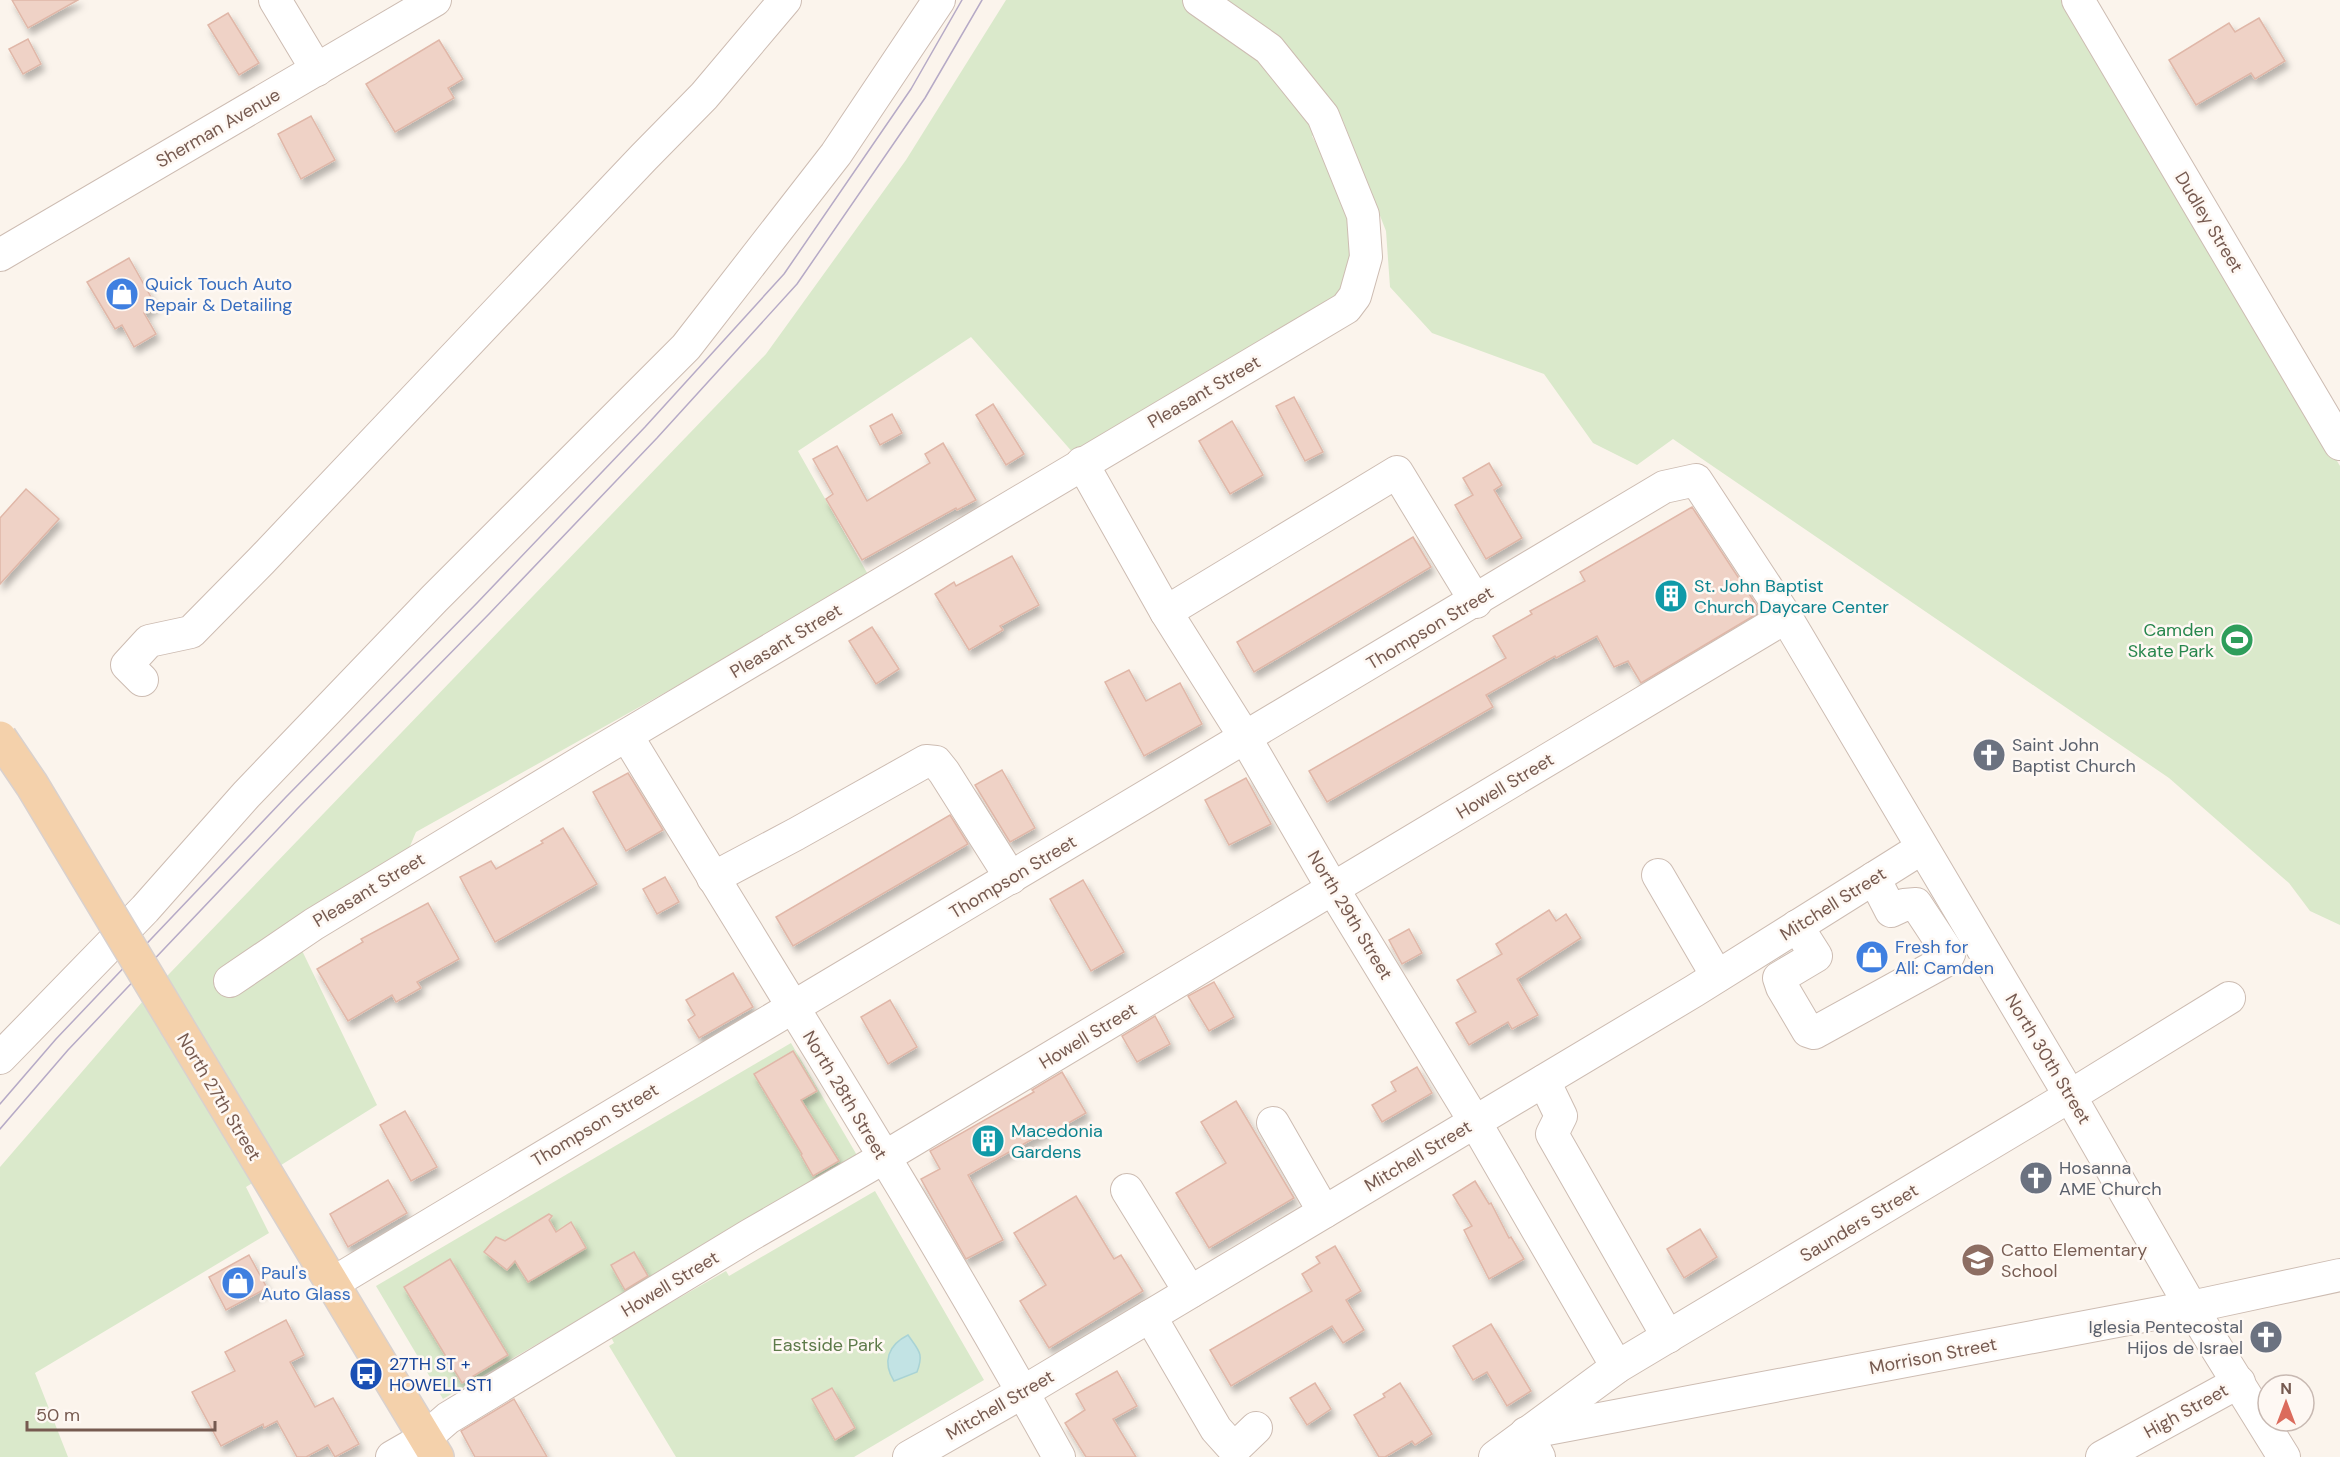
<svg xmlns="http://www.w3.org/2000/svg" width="2340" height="1457" font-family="'DM Sans',sans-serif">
<defs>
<filter id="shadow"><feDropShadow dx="3.5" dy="6" stdDeviation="3" flood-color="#0004"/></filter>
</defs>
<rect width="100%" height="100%" fill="#fbf4ec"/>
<g fill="#dae9cb">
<polygon points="1006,0 2063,0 2340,466 2340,925 2310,911 2289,883 2169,778 1673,439 1637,465 1593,443 1544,374 1432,333 1390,287 1386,231 1343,121 1312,136 1354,213 1355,296 1082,463 971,337 798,451 870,578 416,832 405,858 292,930 377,1105 246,1187 269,1233 35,1373 68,1457 0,1457 0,1167 143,1001 766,354 906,160"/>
<polygon points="791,1043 858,1157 443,1399 376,1286"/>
<polygon points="875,1191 984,1380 854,1457 676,1457 609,1346 614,1343 611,1337 726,1271 729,1276"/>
</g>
<path fill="#c2e3e4" stroke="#a9d3d5" stroke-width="1.5" d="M908 1335C919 1351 924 1353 917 1372L894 1381C882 1362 888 1345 908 1335Z"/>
<g fill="#efd2c6" stroke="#e0b7a8" stroke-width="1.5" filter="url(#shadow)">
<polygon points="12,0 78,0 28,28"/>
<polygon points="228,13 259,63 239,75 208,25"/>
<polygon points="2259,18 2285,61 2255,79 2251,73 2196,105 2169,60 2229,23 2235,32"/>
<polygon points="28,39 41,64 23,74 9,49"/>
<polygon points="439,40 463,79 448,88 454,98 395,132 366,84"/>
<polygon points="311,116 335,160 301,179 278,134"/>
<polygon points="129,258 156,306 144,313 156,334 134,347 122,325 115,329 87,282"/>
<polygon points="1294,397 1323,452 1305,461 1276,406"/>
<polygon points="993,404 1024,454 1006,465 976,415"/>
<polygon points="892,414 902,433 880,445 870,426"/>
<polygon points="1232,421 1263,475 1230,494 1199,441"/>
<polygon points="943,443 976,500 957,510 956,508 862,560 826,499 833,494 813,459 837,446 867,501 930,463 925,454"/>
<polygon points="1489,463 1502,485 1494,490 1522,538 1486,559 1455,505 1473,495 1463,478"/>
<polygon points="26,489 59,519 0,584 0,518"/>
<polygon points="1692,507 1757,606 1755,615 1641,683 1628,661 1614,667 1597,636 1556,658 1555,656 1486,695 1493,707 1327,802 1309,771 1506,658 1493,636 1532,614 1530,611 1585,581 1580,572"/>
<polygon points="1413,537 1431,567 1254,672 1237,642"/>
<polygon points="1012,556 1039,605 1000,626 1003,630 969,650 935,594 954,582 956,586"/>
<polygon points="872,627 899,669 876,684 849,641"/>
<polygon points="1129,670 1146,701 1180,683 1202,724 1144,756 1105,682"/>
<polygon points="1002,770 1035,828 1010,842 975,785"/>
<polygon points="628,773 663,830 626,851 593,792"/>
<polygon points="1246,778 1271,824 1229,845 1205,800"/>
<polygon points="950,815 968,844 793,946 776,917"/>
<polygon points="563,828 597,884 495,942 460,877 491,861 496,869 543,843 541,841"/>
<polygon points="665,877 679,902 657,914 643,889"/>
<polygon points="1083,880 1124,952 1091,971 1050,899"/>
<polygon points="428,903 459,959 417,982 421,988 396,1002 392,995 348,1021 317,969 363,942 361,939"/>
<polygon points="1549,910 1556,921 1566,914 1581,938 1517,979 1538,1015 1512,1029 1508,1022 1469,1045 1456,1023 1476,1012 1457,980 1502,954 1496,944"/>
<polygon points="1409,929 1422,953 1402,964 1389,940"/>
<polygon points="733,973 753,1007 699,1038 688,1020 695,1015 686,1000"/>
<polygon points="1214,982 1234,1017 1209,1031 1188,996"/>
<polygon points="890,1000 917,1047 888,1064 861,1017"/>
<polygon points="1155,1016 1170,1044 1137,1062 1122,1036"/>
<polygon points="793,1051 817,1091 801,1100 839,1161 813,1176 801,1155 802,1154 754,1074"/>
<polygon points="1417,1067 1432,1093 1382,1122 1372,1105 1396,1091 1391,1082"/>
<polygon points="1062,1072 1086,1113 1056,1130 1054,1127 968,1175 1003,1240 966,1259 921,1179 940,1169 930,1151 1034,1092 1032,1090"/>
<polygon points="1236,1101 1294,1198 1209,1248 1176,1193 1226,1163 1201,1122"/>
<polygon points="405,1111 437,1167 411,1181 380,1125"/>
<polygon points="388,1180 407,1213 348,1247 330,1214"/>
<polygon points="1475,1181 1489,1204 1491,1203 1509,1238 1511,1237 1524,1259 1489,1279 1464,1230 1472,1226 1453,1195"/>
<polygon points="1076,1196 1114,1259 1121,1255 1143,1291 1049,1348 1020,1301 1046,1285 1014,1233"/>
<polygon points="549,1214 552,1216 549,1220 556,1232 571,1222 586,1248 528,1282 515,1261 507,1270 484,1252 496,1237 505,1241"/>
<polygon points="1700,1229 1717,1257 1684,1278 1667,1249"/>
<polygon points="1335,1246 1361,1291 1346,1300 1364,1330 1343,1343 1332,1326 1231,1386 1210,1350 1312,1291 1302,1274 1320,1263 1316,1257"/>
<polygon points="634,1252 648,1276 625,1290 611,1265"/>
<polygon points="249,1255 267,1288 226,1310 209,1277"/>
<polygon points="450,1259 508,1355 462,1383 404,1287"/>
<polygon points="286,1320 304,1355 290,1362 315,1407 333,1398 359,1444 335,1457 328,1445 306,1457 297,1457 277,1421 264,1428 263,1424 221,1446 192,1392 235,1371 225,1352"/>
<polygon points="1491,1324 1531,1391 1507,1406 1487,1372 1473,1380 1453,1346"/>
<polygon points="1117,1371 1137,1406 1113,1419 1136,1457 1086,1457 1065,1423 1085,1410 1076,1394"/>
<polygon points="1315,1383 1331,1409 1307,1425 1290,1398"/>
<polygon points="1400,1383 1432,1434 1415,1445 1412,1441 1385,1457 1379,1457 1354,1415 1385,1397 1383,1394"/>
<polygon points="832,1388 855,1428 835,1440 812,1399"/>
<polygon points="514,1399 547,1457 475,1457 461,1431"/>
</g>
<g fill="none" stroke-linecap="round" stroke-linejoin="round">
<defs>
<g id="minor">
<polyline points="275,0 317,70"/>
<polyline points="2078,0 2340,444"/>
<polyline points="0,255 435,0"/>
<polyline points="1082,463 1166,612 1246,739 1333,889 1475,1122 1617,1367"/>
<polyline points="1166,612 1397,472 1476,602"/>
<polyline points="142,680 127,665 149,641 191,632 261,561 644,157 704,96 785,0"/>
<path d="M627 736C772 975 923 1212 1059 1457"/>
<polyline points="1658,875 1717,976"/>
<polyline points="713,878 796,834 926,761 936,762 944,772 1011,878"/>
<polyline points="1797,926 1816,956 1779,978 1782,987 1808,1031 1814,1033 1945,961 1949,954 1916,904 1904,905 1891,911 1874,878"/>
<polyline points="230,981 314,924 588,758 1346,308 1355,296 1366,257 1363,215 1323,116 1269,49 1199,0"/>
<polyline points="0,1058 145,909 246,795 434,599 686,347 836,154 939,0"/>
<polyline points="1544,1081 1561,1116 1552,1134 1668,1337"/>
<polyline points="1273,1123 1324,1212"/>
<polyline points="1127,1190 1190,1292"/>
<path d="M333 1283C775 1015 1222 756 1664 487L1696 480 1786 617 2070 1096 2191 1307 2284 1457"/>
<polyline points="1150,1316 1216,1429 1234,1449 1256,1428"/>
<polyline points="392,1457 425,1438 448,1418 750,1235 883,1158 1786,617"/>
<polyline points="909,1457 1023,1392 1694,991 1922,848"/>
<polyline points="1495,1457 1617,1367 2070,1096 2229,998"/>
<polyline points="1539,1457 1526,1433 2191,1307 2340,1275"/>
<polyline points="2102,1457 2239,1382"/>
</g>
<polyline id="major" points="177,1026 437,1457"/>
</defs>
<use href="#minor" stroke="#cdbcb2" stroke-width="34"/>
<use href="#major" stroke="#d9d1ce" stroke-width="36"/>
<use href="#minor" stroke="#fff" stroke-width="32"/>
<use href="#major" stroke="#f4d1ab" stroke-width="33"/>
<g stroke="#b6aac6" stroke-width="1.5">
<polyline points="0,1104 56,1039 286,797 477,603 645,427 784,274 911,89 962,0"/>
<polyline points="0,1129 68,1050 297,809 489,614 657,438 797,284 925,98 982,0"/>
</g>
<defs>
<polyline id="major-bridge" points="0,738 32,785 177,1026"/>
</defs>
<use href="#major-bridge" stroke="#d9d1ce" stroke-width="36" stroke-linecap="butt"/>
<use href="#major-bridge" stroke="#f4d1ab" stroke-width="33"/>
</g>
<defs>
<symbol id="shop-disc" viewBox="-11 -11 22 22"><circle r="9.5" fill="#3f7fe0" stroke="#fef8f3"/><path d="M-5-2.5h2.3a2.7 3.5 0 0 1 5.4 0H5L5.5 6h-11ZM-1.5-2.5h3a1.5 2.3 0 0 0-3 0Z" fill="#fff"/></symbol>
<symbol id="building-disc" viewBox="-11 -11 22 22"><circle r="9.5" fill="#0f9aa8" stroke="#fef8f3"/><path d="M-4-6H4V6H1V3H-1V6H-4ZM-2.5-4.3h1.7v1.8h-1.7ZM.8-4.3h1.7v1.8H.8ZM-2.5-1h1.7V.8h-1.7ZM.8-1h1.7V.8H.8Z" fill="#fff"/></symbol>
<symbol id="stadium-disc" viewBox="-11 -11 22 22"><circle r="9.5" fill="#2e9e5b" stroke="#fef8f3"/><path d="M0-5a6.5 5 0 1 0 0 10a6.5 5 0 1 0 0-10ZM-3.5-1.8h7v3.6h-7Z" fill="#fff"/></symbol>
<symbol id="church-disc" viewBox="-11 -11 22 22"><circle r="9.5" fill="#6b7280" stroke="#fef8f3"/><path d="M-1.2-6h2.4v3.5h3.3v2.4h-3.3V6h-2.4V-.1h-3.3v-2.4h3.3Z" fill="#fff"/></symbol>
<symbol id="school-disc" viewBox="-11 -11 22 22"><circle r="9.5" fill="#8d6e63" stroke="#fef8f3"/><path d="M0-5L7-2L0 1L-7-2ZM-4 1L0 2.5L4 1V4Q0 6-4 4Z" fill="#fff"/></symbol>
<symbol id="bus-disc" viewBox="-11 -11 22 22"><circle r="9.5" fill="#1a4fb4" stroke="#fef8f3"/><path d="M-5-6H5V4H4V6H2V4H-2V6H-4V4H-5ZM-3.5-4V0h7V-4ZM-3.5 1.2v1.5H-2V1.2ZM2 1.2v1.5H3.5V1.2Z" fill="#fff"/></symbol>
</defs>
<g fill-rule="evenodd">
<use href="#shop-disc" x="103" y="275" width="38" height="38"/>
<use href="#building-disc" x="1652" y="577" width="38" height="38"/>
<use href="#stadium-disc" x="2218" y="621" width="38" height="38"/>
<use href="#church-disc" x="1970" y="736" width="38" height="38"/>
<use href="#shop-disc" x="1853" y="938" width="38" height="38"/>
<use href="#building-disc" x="969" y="1122" width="38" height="38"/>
<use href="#church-disc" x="2017" y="1159" width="38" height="38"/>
<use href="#school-disc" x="1959" y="1241" width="38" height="38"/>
<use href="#shop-disc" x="219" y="1264" width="38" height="38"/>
<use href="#church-disc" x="2247" y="1318" width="38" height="38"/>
<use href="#bus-disc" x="347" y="1355" width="38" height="38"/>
</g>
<g text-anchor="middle" stroke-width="5" stroke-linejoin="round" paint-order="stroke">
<g font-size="18" fill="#765a50" stroke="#fef8f3">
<text transform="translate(218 128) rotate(-30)" y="6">Sherman Avenue</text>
<text transform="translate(2209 222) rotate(59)" y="6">Dudley Street</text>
<text transform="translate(1204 392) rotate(-30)" y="6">Pleasant Street</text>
<text transform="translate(1430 628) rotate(-31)" y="6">Thompson Street</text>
<text transform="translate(786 641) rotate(-31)" y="6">Pleasant Street</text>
<text transform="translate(1505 786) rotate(-31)" y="6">Howell Street</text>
<text transform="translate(1013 877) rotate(-31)" y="6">Thompson Street</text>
<text transform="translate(369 890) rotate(-31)" y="6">Pleasant Street</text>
<text transform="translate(1833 904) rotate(-32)" y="6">Mitchell Street</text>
<text transform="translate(1350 915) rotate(59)" y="6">North 29th Street</text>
<text transform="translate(1088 1036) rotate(-31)" y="6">Howell Street</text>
<text transform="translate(2048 1059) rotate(59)" y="6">North 30th Street</text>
<text transform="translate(845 1095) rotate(59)" y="6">North 28th Street</text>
<text transform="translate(219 1097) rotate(59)" y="6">North 27th Street</text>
<text transform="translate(595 1125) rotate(-31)" y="6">Thompson Street</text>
<text transform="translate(1418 1156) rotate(-31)" y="6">Mitchell Street</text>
<text transform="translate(1859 1223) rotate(-31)" y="6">Saunders Street</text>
<text transform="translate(670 1284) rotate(-31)" y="6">Howell Street</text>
<text transform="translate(1933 1356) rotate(-11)" y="6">Morrison Street</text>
<text transform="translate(1000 1405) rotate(-30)" y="6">Mitchell Street</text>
<text transform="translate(2186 1411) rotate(-29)" y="6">High Street</text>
</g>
<g font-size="18" fill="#366cbe" stroke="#fef8f3" text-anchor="start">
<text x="145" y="290">Quick Touch Auto<tspan x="145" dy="21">Repair &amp; Detailing</tspan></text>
<text x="1895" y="953">Fresh for<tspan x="1895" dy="21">All: Camden</tspan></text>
<text x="261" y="1279">Paul's<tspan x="261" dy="21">Auto Glass</tspan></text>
</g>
<g font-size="18" fill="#0d838f" stroke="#fef8f3" text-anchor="start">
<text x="1694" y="592">St. John Baptist<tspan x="1694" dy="21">Church Daycare Center</tspan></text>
<text x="1011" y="1137">Macedonia<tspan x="1011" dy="21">Gardens</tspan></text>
</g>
<g font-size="18" fill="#27864d" stroke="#fef8f3" text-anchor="end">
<text x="2214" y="636">Camden<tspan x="2214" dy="21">Skate Park</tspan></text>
</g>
<g font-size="18" fill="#5b616d" stroke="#fef8f3" text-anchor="start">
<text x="2012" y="751">Saint John<tspan x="2012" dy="21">Baptist Church</tspan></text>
<text x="2059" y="1174">Hosanna<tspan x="2059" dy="21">AME Church</tspan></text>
<text x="2243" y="1333" text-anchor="end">Iglesia Pentecostal<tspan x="2243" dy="21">Hijos de Israel</tspan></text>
</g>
<g font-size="18" fill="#785e54" stroke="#fef8f3" text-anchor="start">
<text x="2001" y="1256">Catto Elementary<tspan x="2001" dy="21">School</tspan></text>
</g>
<g font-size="18" fill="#5d7a49" stroke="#fef8f3">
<text x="828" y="1351">Eastside Park</text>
</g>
<g font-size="18" fill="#164399" stroke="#fef8f3" text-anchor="start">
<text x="389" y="1370">27TH ST +<tspan x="389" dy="21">HOWELL ST1</tspan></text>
</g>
</g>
<g transform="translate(2286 1403)"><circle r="28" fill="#fef8f3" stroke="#c8b9b2" stroke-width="1.5"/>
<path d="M0-4.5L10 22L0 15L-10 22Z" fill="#db6b5c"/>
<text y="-9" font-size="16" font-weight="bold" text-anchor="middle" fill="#765a50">N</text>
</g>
<path d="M27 1421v9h188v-9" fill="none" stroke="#765a50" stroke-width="3"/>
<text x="36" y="1421" font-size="18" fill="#765a50" stroke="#fef8f3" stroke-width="4.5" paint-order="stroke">50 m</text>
</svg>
